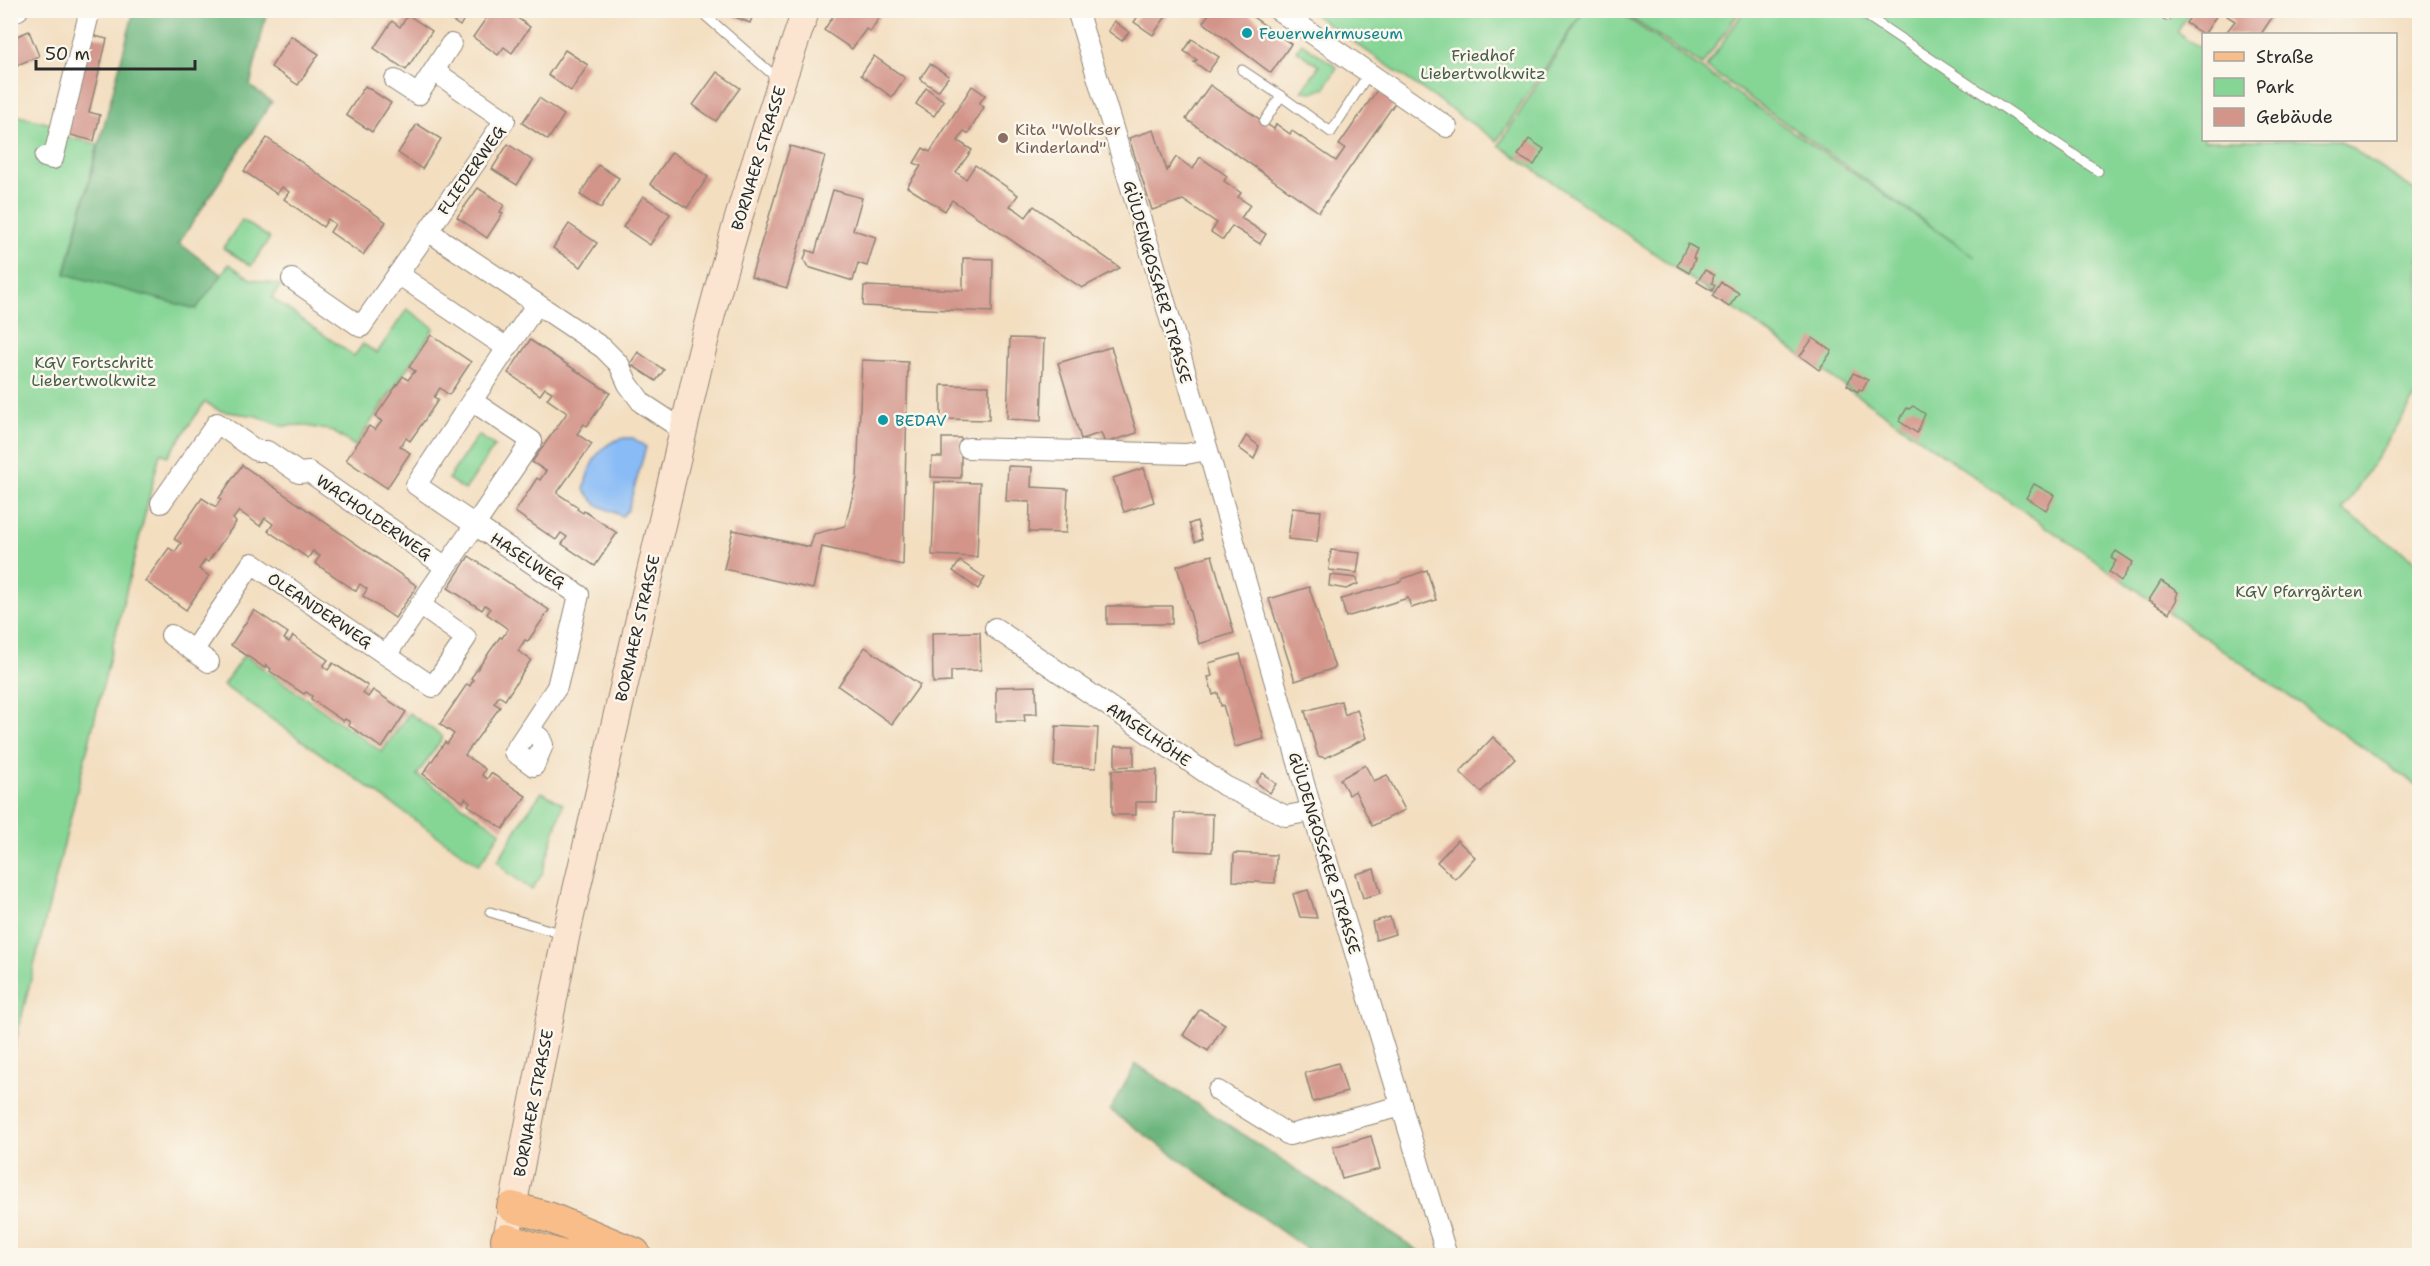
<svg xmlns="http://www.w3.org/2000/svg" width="2430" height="1266" font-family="'Shantell Sans',sans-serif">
<rect width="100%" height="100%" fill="#fbf7ec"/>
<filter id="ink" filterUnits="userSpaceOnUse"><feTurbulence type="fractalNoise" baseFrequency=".0167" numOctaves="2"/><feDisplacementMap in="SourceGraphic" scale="12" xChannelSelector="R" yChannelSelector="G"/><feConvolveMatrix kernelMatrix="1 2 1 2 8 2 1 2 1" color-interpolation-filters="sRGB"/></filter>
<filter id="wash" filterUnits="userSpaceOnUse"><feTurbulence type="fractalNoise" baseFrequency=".008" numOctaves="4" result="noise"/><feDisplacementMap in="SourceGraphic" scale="24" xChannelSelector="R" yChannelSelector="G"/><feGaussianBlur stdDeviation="1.35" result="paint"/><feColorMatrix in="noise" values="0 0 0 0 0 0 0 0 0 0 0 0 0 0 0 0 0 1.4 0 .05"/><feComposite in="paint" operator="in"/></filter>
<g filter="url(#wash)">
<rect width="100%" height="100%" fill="#f3dec0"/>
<g fill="#85d595" stroke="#588060" stroke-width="1.5">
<polygon points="1309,11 1583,11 1497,141"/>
<polygon points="1584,11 1617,11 1975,257 1706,67 1744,11 2191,11 2177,32 2203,50 2204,140 2339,140 2419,193 2419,392 2343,510 2419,564 2419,787 1499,145"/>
<polygon points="1620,11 1740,11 1702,65"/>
<polygon points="1302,43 1337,67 1325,88 1315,92 1302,91 1319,66 1296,50"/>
<polygon points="11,114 55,125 53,134 98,144 65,273 196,309 229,264 251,279 281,285 272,298 354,356 363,344 377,353 407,309 434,328 355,446 332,431 302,425 282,426 257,416 220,411 205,402 168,456 160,453 11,1060"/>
<polygon points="242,220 270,238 251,266 223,248"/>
<polygon points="478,435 495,446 465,490 448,479"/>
<polygon points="244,655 382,752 409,713 443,737 417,775 501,832 479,865 223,685"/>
<polygon points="542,792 563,804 542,874 532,890 507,872 498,861 524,817"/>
</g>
<g fill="#6cb67e" stroke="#4c7054" stroke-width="1.5">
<polygon points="134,11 267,11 250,86 272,102 179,243 222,275 196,309 65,274"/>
<polygon points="1136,1064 1425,1255 1315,1255 1110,1110"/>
</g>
<path fill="#89bbf6" stroke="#5a7390" stroke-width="1.5" d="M624 438H633L646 447 628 510 622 516 597 505 584 490C588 466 599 443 624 438Z"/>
<g id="blocks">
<g fill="#d3948a">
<polygon points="436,10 469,10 460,26"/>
<polygon points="492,10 506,10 530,27 512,53 504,47 498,55 473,37"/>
<polygon points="718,10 755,10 750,23"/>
<polygon points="837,10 874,10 881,15 870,32 866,29 852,49 824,30"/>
<polygon points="1138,10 1160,10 1167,15 1153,35 1134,22 1141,12"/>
<polygon points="1212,10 1243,10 1291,44 1271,73 1203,22"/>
<polygon points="2195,10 2220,10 2204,35 2186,23"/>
<polygon points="2231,10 2277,10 2261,34 2225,34 2235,21 2227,16"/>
<polygon points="408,15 432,31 406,70 374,48 392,21 400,27"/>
<polygon points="1114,21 1129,32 1122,41 1108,31"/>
<polygon points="29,31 39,56 10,68 10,39"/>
<polygon points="91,35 107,39 89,112 100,115 94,141 67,134"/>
<polygon points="291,36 319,54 298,85 271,67"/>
<polygon points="1192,39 1219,57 1208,72 1194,62 1197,60 1184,51"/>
<polygon points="565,50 588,65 571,91 548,75"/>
<polygon points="874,56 905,78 892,97 861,75"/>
<polygon points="930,64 949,76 938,91 920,79"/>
<polygon points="717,72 740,88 716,121 693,105"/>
<polygon points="1210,85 1274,129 1276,124 1290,134 1292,131 1336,161 1345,148 1339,145 1377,90 1395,103 1319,212 1186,119"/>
<polygon points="365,86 391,103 372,132 346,115"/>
<polygon points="972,86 985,95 979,104 984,107 968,134 964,131 958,141 972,150 956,172 966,179 975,165 1018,195 1010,206 1018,211 1026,217 1034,206 1120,268 1082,288 952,200 945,211 907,187 921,166 914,163 923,148 930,152"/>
<polygon points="926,88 944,101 934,116 916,104"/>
<polygon points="539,98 564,115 548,140 522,123"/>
<polygon points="417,124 441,139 422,169 398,153"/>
<polygon points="1154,130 1167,171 1176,157 1193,169 1200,157 1227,176 1224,181 1241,193 1238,197 1250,205 1241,218 1266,234 1260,244 1232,226 1223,240 1211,232 1217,223 1183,200 1152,210 1129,138"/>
<polygon points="267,138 386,222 363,255 330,232 335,224 332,222 328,219 323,227 284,199 289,192 282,187 277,194 244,171"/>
<polygon points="1529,139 1544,149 1534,165 1518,156"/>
<polygon points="508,144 533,161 517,185 492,169"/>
<polygon points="790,146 825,156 787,288 751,277"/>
<polygon points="672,152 708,177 687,208 650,184"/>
<polygon points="598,165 619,178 601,208 580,195"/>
<polygon points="478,188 504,205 500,212 503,213 487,238 457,217"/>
<polygon points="833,190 862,198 853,230 876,237 867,266 858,263 853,281 808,267 804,260 807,250 815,253"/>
<polygon points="643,196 670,214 650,245 623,227"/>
<polygon points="569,224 597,243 581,267 553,248"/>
<polygon points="1688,244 1697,249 1693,258 1695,259 1689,273 1677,266"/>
<polygon points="963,258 993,259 992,312 863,306 864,286 963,290"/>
<polygon points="1705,270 1714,275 1712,283 1715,285 1712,291 1697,282"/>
<polygon points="1721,282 1739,293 1729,307 1712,296"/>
<polygon points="431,335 471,362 449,395 440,388 434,397 438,400 424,421 410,441 406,438 402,444 400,446 410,453 387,488 346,460 369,426 375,430 382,421 375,417 403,376 408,380 415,371 409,367"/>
<polygon points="1010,338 1044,339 1041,421 1007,419"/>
<polygon points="1813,338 1832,351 1819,370 1800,356"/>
<polygon points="530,340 610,393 587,426 584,424 577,434 592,444 557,493 578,507 577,509 583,513 584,511 617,533 595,566 562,544 567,537 561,533 556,540 515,512 537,478 540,480 546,471 532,462 567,413 547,399 552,392 545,388 540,395 508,373"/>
<polygon points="1111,347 1137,433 1105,443 1101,433 1081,439 1058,363"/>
<polygon points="638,352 664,370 656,381 630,364"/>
<polygon points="862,360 908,362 903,565 822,547 813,589 724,569 733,530 810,547 814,534 845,526 857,478"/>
<polygon points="1853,373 1868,380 1862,391 1859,389 1858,392 1847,385"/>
<polygon points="941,385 989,386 989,420 941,419"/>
<polygon points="1913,406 1925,414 1917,433 1899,421 1907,408 1909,409"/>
<polygon points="1246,436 1259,446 1254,459 1239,448"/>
<polygon points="942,438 961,438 961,478 931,477 932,457 942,457"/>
<polygon points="242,465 417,586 395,618 363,596 367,589 360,584 356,591 315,563 320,556 316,554 313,551 308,558 268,531 273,524 265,518 260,526 239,511 233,519 236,522 208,562 205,560 199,569 209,576 186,610 145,581 169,548 175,552 181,543 174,539 202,498 216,507 221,499 219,498"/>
<polygon points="1008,466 1032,467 1031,487 1068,489 1066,533 1029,532 1030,502 1006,501"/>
<polygon points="1144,468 1154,502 1124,512 1113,478"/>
<polygon points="935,482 980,483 977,557 932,555"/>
<polygon points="2034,484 2054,495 2046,510 2026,498"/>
<polygon points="1292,508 1321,511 1317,542 1288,539"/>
<polygon points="1197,521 1202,539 1195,542 1189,524"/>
<polygon points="1331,550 1360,553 1357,573 1329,570"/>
<polygon points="2116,551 2133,562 2121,581 2109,572 2116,561 2111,558"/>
<polygon points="1212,555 1234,633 1199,644 1177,566"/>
<polygon points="469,556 549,610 528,641 525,640 518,651 531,660 505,700 499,696 494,703 500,707 465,755 485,769 482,775 487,779 491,773 526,796 503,829 468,805 470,802 465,798 463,802 423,774 445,742 447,744 454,734 440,724 467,684 470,686 472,682 474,680 471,678 500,637 502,638 508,629 487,614 490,609 488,607 485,605 482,610 448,588"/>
<polygon points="960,561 985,578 978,589 953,571"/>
<polygon points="1427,570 1436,600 1411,608 1408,598 1346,617 1341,599 1402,581 1402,579"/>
<polygon points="1330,575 1357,578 1358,584 1346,589 1329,586"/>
<polygon points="2161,581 2178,592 2176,598 2177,599 2169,613 2149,600"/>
<polygon points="1309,587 1335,668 1295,681 1269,599"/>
<rect x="1107" y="606" width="65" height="18"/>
<polygon points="254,610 288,633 284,639 289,642 293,636 328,660 323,666 325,668 328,670 333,663 368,686 363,693 368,697 373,690 406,712 382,748 348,725 350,722 345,719 343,721 311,699 312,696 306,692 304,694 270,671 271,669 266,665 265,668 231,645"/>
<polygon points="980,632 981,670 951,671 951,682 933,683 932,633"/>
<polygon points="865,647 920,685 892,724 838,686"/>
<polygon points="1240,654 1264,739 1235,747 1223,705 1221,706 1218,693 1213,695 1208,677 1212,676 1209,663"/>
<polygon points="1036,686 1037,714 1024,714 1025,721 996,721 996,687"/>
<polygon points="1341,701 1345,715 1357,709 1366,738 1325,758 1318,756 1305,711"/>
<polygon points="1056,726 1098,728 1096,768 1054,766"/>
<polygon points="1493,737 1515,758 1481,792 1460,772"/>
<polygon points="1115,746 1134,746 1134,766 1115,767"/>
<polygon points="1365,765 1374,781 1387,775 1405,810 1372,826 1355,791 1349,795 1340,779"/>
<polygon points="1112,770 1157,770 1156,802 1136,802 1136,815 1112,815"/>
<polygon points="1263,773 1276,784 1270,793 1256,782"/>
<polygon points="1175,813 1213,814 1212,852 1174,850"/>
<polygon points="1457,840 1475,857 1455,879 1437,862"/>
<polygon points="1234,853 1276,855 1275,883 1233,881"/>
<polygon points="1374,869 1381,893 1363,898 1356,874"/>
<polygon points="1308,890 1317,918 1300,917 1293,894"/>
<polygon points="1390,917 1395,934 1376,940 1372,922"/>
<polygon points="1200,1009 1225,1024 1208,1051 1183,1035"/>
<polygon points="1338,1063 1347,1092 1313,1102 1305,1073"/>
<polygon points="1371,1136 1380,1169 1342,1179 1333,1147"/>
</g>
</g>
</g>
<g filter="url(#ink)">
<use href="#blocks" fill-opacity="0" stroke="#8f8476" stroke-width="1.5"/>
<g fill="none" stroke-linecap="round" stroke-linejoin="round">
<defs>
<g id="service">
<polyline points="699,10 779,80"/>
<polyline points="1858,10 2098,171"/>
<polyline points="2159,10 2167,16"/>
<polyline points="1242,70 1281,96"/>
<polyline points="1264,122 1281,96 1331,132 1369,73"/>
<polyline points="490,912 562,934"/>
</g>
<g id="minor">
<polyline points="1077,10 1153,260 1312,811 1447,1256"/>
<polyline points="1278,10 1447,127"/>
<polyline points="10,14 18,10"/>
<polyline points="395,80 418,95 451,44"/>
<polyline points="45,157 53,159 90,10"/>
<polyline points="428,231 505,120 434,71"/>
<polyline points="398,274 507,348 537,304"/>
<polyline points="292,279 361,327 428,231 603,348 619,364 628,384 642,403 683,430"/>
<polyline points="472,401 532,441 475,525 579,595 557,687 514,752 534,766 543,745 540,738 529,729"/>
<polyline points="968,448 1186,454 1207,450"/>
<polyline points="161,503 217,423 257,451 267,451 299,473 309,472 446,567 475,525 416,485 507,348"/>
<polyline points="995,628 1225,786 1286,816 1312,811"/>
<polyline points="171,635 209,662"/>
<polyline points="193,651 252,563 386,655 446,567"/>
<polyline points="386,655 433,687 466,638 420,605"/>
<polyline points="1218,1091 1289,1135 1402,1106"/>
</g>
<path id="secondary" d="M503 1256 566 935 700 359C729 241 766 125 806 10"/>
<g id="primary">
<polyline points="512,1207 551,1218 635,1253"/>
<polyline points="506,1239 564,1256"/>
<polyline points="567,1256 624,1253"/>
</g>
</defs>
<use href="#service" stroke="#8f8476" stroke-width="11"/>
<use href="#minor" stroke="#8f8476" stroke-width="22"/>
<use href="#secondary" stroke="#8f8476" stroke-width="29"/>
<use href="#primary" stroke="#8f8476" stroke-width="32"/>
<use href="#service" stroke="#fff" stroke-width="9"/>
<use href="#minor" stroke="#fff" stroke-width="20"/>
<use href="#secondary" stroke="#fce5d0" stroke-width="27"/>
<use href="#primary" stroke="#f8bd89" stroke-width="30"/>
</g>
</g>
<g fill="#0f9aa8" stroke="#fbf7ec" stroke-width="2">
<circle cx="1247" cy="33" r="6"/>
<circle cx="883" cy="420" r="6"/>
</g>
<circle fill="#8d6e63" stroke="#fbf7ec" stroke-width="2" cx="1003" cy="138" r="6"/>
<g text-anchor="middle" stroke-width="5" stroke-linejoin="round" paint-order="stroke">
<g font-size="16" fill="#0d838f" stroke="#fbf7ec" text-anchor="start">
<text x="1259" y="39">Feuerwehrmuseum</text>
<text x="895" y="426">BEDAV</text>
</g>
<g font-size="16" fill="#465e4b" stroke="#fbf7ec">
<text x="1483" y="61">Friedhof<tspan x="1483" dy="18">Liebertwolkwitz</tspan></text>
<text x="94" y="368">KGV Fortschritt<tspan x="94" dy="18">Liebertwolkwitz</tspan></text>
<text x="2299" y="597">KGV Pfarrgärten</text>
</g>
<g font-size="16" fill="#785e54" stroke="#fbf7ec" text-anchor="start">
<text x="1015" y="135">Kita "Wolkser<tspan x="1015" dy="18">Kinderland"</tspan></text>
</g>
<g font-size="16" fill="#2b2b2b" stroke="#fbf7ec">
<text transform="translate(758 158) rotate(-73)" y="6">BORNAER STRASSE</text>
<text transform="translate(471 170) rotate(-55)" y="6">FLIEDERWEG</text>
<text transform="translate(1158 282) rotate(74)" y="6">GÜLDENGOSSAER STRASSE</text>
<text transform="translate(374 517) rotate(35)" y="6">WACHOLDERWEG</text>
<text transform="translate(528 560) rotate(34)" y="6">HASELWEG</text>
<text transform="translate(320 610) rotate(34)" y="6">OLEANDERWEG</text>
<text transform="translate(637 628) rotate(-77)" y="6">BORNAER STRASSE</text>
<text transform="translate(1149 734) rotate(35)" y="6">AMSELHÖHE</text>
<text transform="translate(1325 853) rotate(73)" y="6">GÜLDENGOSSAER STRASSE</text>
<text transform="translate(533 1103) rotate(-79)" y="6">BORNAER STRASSE</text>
</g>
</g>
<rect width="2430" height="1266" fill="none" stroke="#fbf7ec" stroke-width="36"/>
<rect x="2202" y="33" width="195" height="108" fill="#fbf7ec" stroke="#a8a59f" stroke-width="1.5"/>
<rect x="2214" y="52" width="30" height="9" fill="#f8bd89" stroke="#a8a59f" stroke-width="1.5"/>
<text x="2256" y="63" font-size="18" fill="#2b2b2b">Straße</text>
<rect x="2214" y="78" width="30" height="18" fill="#85d595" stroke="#a8a59f" stroke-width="1.5"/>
<text x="2256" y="93" font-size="18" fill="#2b2b2b">Park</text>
<rect x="2214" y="108" width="30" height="18" fill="#d3948a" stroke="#a8a59f" stroke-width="1.5"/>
<text x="2256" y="123" font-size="18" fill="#2b2b2b">Gebäude</text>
<path d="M36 60v9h159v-9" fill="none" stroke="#2b2b2b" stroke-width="3"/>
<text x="45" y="60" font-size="18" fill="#2b2b2b" stroke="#fbf7ec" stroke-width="4.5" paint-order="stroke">50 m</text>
</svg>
